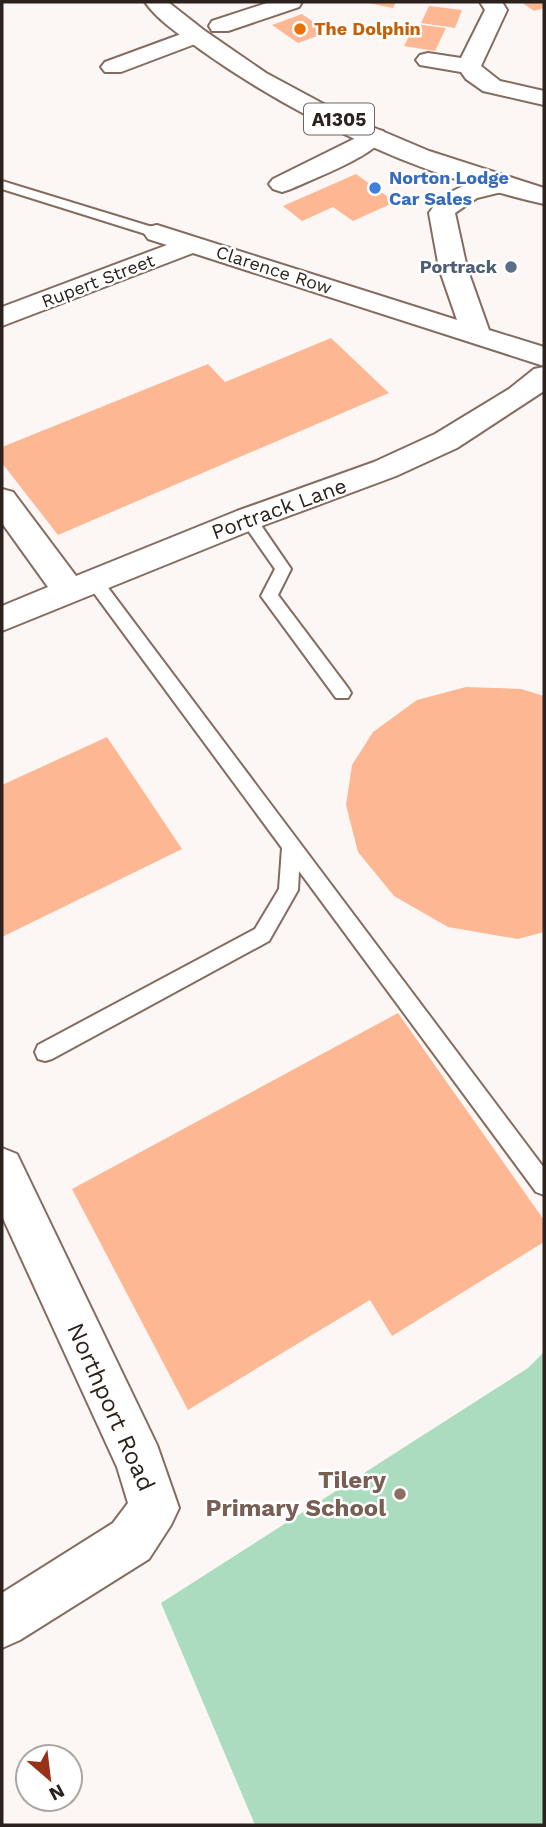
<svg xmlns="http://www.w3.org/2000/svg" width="546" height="1827" font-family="'Work Sans',sans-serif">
<rect width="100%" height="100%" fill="#fcf7f4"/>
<polygon fill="#abdcbf" points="544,1352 544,1825 255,1825 161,1603 528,1368"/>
<g fill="#feb793">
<polygon points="363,2 396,2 393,8"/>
<polygon points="521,2 544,2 544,8 534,11"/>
<polygon points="429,6 462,10 455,28 421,23"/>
<polygon points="302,14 328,32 298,43 272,25"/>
<polygon points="415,24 446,28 435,51 404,46"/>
<polygon points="356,174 395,202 353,221 333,207 302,221 283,206"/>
<polygon points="331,338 389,393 58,535 2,463 2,447 208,364 225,382"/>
<polygon points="466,687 521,689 544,696 544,932 518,939 448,927 394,896 358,852 346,805 352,765 373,732 417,700"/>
<polygon points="107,737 182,849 2,937 2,785"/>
<polygon points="398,1013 544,1220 544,1242 392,1336 370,1300 188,1410 72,1189"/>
</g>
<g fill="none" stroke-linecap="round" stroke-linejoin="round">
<defs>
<g id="lane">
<polygon points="2,181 162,230 164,233 162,236 152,236 2,189"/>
<polygon points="248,513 254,515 291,569 278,595 348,688 351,693 348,698 336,698 261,596 275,569 240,519"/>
<polygon points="94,575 100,577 544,1168 544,1195 536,1192 299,871 298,890 269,941 52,1059 45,1061 38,1059 35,1052 38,1045 255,929 279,889 282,848 88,585 86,581"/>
</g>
<g id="street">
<polygon points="270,2 302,2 299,7 228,31 212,31 209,26 212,21"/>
<polygon points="480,2 502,2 507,10 481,66 500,81 544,91 544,105 483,91 466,79 461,72 420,65 416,60 420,55 428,53 461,58 485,10"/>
<polygon points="195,29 203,31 206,36 203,41 121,72 105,72 101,67 105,62"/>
<path d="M374 129 383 131 386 136C372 157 315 178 291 189L282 192 273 189 269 184 273 179Z"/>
<path d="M501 177 510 180 514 185 510 190 477 198 455 213 467 268 489 330 544 347V366L193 253 2 326V307L167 245 148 239 144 233 148 227 157 225 457 320 439 268 429 213C447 187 472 182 501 177Z"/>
<polygon points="544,367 544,391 457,448 396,476 259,527 2,631 2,606 48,587 2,523 2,489 13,492 76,576 237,511 374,462 435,434 509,389 534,369"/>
<polygon points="2,1148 17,1154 157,1445 179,1508 171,1525 149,1559 20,1640 2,1648 2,1593 113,1523 128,1503 117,1467 2,1216"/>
</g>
<path id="primary" d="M145 2H168L205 31 266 73 344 115 429 151 544 188V204C424 177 302 122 201 50 182 36 159 22 145 2Z"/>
</defs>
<use href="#lane" stroke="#856c60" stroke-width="4"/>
<use href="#street" stroke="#856c60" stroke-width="4"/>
<use href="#primary" stroke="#856c60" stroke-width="4"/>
<use href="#lane" fill="#fff" fill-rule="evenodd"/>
<use href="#street" fill="#fff" fill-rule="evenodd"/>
<use href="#primary" fill="#fff" fill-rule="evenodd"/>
</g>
<circle fill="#e8710a" stroke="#fff" stroke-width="2.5" cx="300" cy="29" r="7"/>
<circle fill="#3f7fe0" stroke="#fff" stroke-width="2.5" cx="375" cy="188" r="7"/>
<circle fill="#5c6f8a" stroke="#fff" stroke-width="2.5" cx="511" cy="267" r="7"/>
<circle fill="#8d6e63" stroke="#fff" stroke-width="2.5" cx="400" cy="1494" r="7"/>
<g text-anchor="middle" stroke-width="5" stroke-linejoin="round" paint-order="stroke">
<g font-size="18" font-weight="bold" fill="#c56008" stroke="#fff" text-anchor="start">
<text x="314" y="35">The Dolphin</text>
</g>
<g font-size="18" font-weight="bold" fill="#366cbe" stroke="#fff" text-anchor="start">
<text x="389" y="184">Norton Lodge<tspan x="389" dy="21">Car Sales</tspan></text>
</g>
<g font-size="18" font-weight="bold" fill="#4e5e75" stroke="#fff" text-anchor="end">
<text x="497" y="273">Portrack</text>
</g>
<g font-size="18" fill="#2c221d" stroke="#fff">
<text transform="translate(274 270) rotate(18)" y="6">Clarence Row</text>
<text transform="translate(98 281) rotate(-21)" y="6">Rupert Street</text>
</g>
<rect fill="#fff" stroke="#6b6461" stroke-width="2" x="304" y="103.5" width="70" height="31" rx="5"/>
<g font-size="19" font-weight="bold" fill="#2c221d">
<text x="339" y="126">A1305</text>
</g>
<g font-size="21" fill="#2c221d" stroke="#fff">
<text transform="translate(279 509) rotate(-20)" y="7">Portrack Lane</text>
</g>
<g font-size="24" fill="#2c221d" stroke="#fff">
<text transform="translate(111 1407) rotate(66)" y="8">Northport Road</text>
</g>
<g font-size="24" font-weight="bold" fill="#785e54" stroke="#fff" text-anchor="end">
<text x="386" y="1488">Tilery<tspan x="386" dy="28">Primary School</tspan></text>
</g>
</g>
<rect width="546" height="1827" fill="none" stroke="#2c221d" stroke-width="7"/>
<g transform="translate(49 1778) rotate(152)"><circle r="33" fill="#ffffff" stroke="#aba7a5" stroke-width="2"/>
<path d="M0-5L12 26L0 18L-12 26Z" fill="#993118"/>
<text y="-10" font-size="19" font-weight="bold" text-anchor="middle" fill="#2c221d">N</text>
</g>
</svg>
